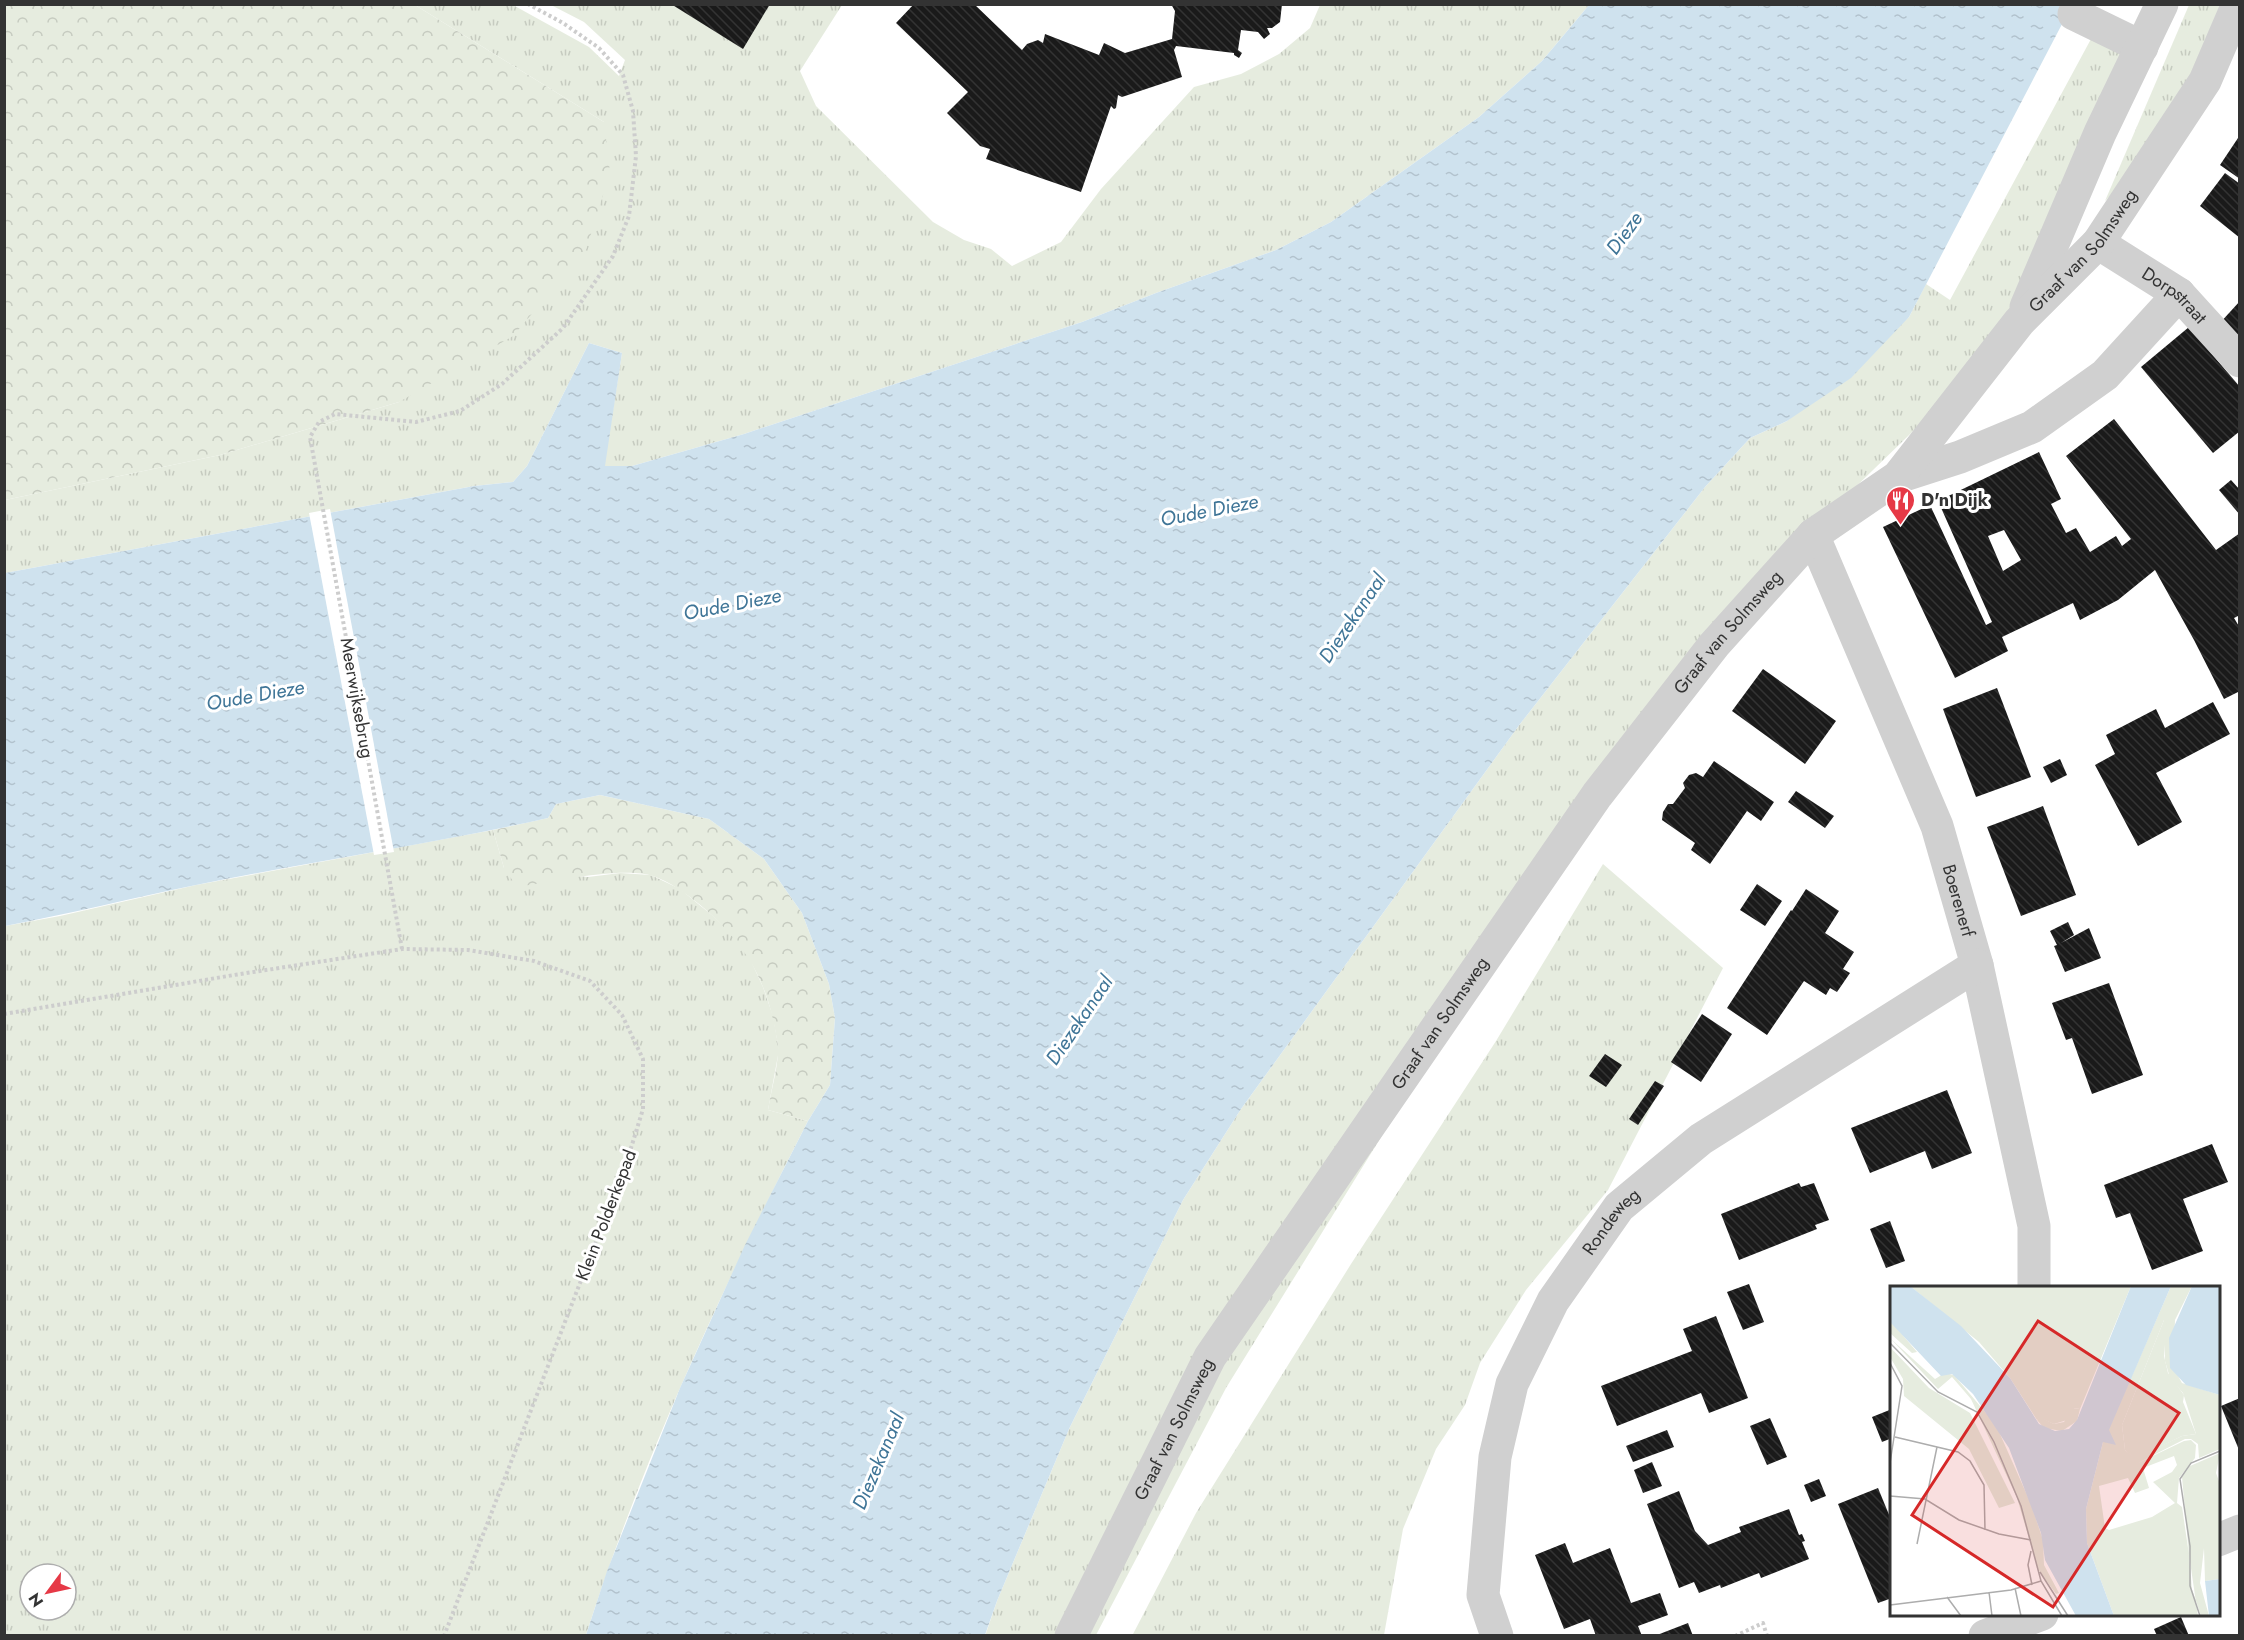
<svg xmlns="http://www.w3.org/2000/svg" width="2244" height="1640" font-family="Jost,sans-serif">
<defs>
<pattern id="grass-tufts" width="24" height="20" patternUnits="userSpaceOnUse" patternTransform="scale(1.5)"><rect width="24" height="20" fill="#e6ecdf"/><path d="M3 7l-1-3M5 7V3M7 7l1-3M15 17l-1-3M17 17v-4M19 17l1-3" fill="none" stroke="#c6cbc0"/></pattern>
<pattern id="forest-crowns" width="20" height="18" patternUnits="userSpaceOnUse" patternTransform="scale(1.5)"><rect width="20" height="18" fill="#e6ecdf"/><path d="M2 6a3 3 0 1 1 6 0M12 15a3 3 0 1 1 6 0" fill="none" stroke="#c6cbc0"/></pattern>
<pattern id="water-ripples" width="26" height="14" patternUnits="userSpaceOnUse" patternTransform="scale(1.5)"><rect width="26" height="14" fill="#cfe2ee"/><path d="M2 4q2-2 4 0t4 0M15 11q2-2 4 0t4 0" fill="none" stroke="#b2c2cd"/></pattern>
<pattern id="building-back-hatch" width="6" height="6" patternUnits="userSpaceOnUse" patternTransform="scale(1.5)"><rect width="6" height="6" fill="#1a1a1a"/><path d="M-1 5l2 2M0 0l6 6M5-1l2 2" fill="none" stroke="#333"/></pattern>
</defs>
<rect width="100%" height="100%" fill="#fff"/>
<g fill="url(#grass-tufts)" fill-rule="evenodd">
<polygon points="415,5 513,5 589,47 619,76 625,60 584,22 551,5 842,5 800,71 816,106 933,222 964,240 991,249 1012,266 1061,242 1101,189 1194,87 1241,74 1279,54 1310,28 1320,5 1589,5 1542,61 1479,117 1331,222 1276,250 1156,293 1082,322 744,434 632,466 604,466 622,353 589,343 527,466 513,482 474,486 5,573 5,500 220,455 399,402 604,122"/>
<polygon points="2189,5 2220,5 2182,96 2132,175 2105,201"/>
<polygon points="2098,26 2126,42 2052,243 1973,373 1805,536 1701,665 1412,1087 1226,1388 1096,1635 985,1636 997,1601 1069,1429 1183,1200 1241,1109 1520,724 1705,487 1750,438 1787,421 1909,317 1926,284 1950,300"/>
<path d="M493 830 504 868 588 877 620 873 651 875 680 889 713 916 732 934 750 959 763 987 773 1016 779 1050 768 1110 808 1121C723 1287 643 1457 586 1635L5 1636V926L60 916 196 885ZM30 1574H66V1610H30Z"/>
<polygon points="1603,864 1723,968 1608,1190 1526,1290 1480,1363 1465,1405 1436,1449 1403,1529 1384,1635 1132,1636 1196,1513 1351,1264 1496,1041"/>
</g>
<g fill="url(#forest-crowns)">
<polygon points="5,4 415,5 604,122 610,172 586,250 513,336 399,402 220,455 5,500"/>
<path d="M600 795 709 819 764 859 802 913 829 984 835 1018 830 1085 808 1121 768 1110C771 1091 777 1071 778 1052 779 1045 776 1036 775 1029 765 975 741 939 699 904 685 893 670 882 653 876 623 866 550 882 517 887L504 868 493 830 548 818 556 804Z"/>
</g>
<path fill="url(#water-ripples)" d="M1589 5H2072L1909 317 1851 378 1787 421 1750 438 1705 487 1520 724 1241 1109 1183 1200 1069 1429 997 1601 985 1635H586L607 1571 680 1388 745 1245 808 1121 830 1085 835 1018 829 984 802 913 764 859 709 819 600 795 556 804 548 818C432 844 313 861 196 885 132 898 69 914 5 926V573L474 486 513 482 527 466 589 343 622 353 605 466H632L744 434 1082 322 1156 293 1276 250 1331 222 1479 117 1542 61Z"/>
<polygon fill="#fff" points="330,509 394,852 374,855 309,513"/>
<g fill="url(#building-back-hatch)" fill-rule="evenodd">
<polygon points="671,4 770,4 743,49"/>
<polygon points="914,4 974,4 1022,50 1027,44 1038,40 1043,43 1045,34 1099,55 1104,43 1125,53 1172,39 1175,11 1171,4 1282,4 1280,22 1272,28 1267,28 1270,34 1264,39 1258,32 1241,30 1238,50 1242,53 1239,58 1234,55 1234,53 1176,46 1174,50 1182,77 1122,97 1118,95 1116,108 1114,109 1111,106 1081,192 986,159 990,149 980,146 947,113 968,92 896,23"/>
<polygon points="2240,135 2240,179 2220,165"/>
<polygon points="2225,173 2240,184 2240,238 2200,206"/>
<polygon points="2240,301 2240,345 2219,324"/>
<polygon points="2189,327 2240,387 2240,431 2213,453 2141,367"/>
<path d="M2114 419 2216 550 2240 533V615L2234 618 2240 628V691L2224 699 2194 640 2155 570 2118 600 2080 620 2073 603 2002 637 2008 651 1955 678 1883 527 1930 505 1986 625 1992 622 1938 501 2039 452 2061 499 2051 504 2066 533 2076 528 2090 552 2116 536 2122 546 2131 539 2066 456ZM2004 530 2021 560 2003 571 1988 536Z"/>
<polygon points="2231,480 2240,490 2240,515 2219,490"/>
<polygon points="1763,669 1836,721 1805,764 1732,711"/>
<polygon points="1997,688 2031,777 1976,797 1943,709"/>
<polygon points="2213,702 2230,734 2156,773 2182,822 2138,846 2095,765 2115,754 2106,735 2156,709 2165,728"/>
<polygon points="2060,759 2067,775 2051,783 2043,767"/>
<polygon points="1714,761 1774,802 1761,821 1747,811 1710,864 1691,850 1695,843 1662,820 1663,812 1668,804 1673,804 1685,788 1683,783 1689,775 1696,773 1703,777"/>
<polygon points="1796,791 1834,816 1825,828 1788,802"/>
<polygon points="2043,806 2076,895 2021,916 1987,827"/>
<polygon points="1757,884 1782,901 1765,926 1740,910"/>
<polygon points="1806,889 1839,911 1825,933 1854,952 1843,969 1850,973 1837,992 1830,988 1826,995 1804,981 1767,1035 1727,1008 1791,910 1792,911"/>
<polygon points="2068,922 2074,935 2061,943 2089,928 2101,958 2065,972 2054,946 2057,945 2050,931"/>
<polygon points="2109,983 2143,1075 2092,1094 2072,1038 2066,1040 2052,1003"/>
<polygon points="1702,1014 1732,1034 1701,1082 1671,1062"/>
<polygon points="1605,1054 1622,1065 1606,1087 1589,1076"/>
<polygon points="1655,1081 1664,1086 1638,1125 1629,1119"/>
<polygon points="1947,1090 1972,1153 1932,1169 1925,1151 1870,1173 1851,1128"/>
<polygon points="2212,1144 2228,1182 2183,1199 2203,1251 2152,1270 2130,1213 2116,1218 2104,1185"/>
<polygon points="1799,1183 1801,1187 1814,1183 1829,1220 1815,1225 1817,1229 1739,1260 1721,1214"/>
<polygon points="1890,1221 1905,1261 1886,1268 1870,1229"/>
<polygon points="1749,1284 1764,1322 1743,1330 1727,1292"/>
<polygon points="1716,1316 1748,1398 1709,1413 1701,1393 1617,1426 1601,1386 1692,1351 1683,1329"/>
<polygon points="2240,1398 2240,1450 2239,1450 2221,1406"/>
<polygon points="1892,1409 1892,1438 1882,1442 1872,1417"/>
<polygon points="1770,1418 1787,1457 1767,1465 1750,1426"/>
<polygon points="1667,1430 1674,1447 1633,1462 1626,1446"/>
<polygon points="1652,1462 1662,1486 1643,1493 1634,1470"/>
<polygon points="1819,1479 1826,1496 1811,1502 1804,1485"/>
<polygon points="1878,1488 1892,1522 1892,1598 1878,1603 1838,1504"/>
<polygon points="1679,1491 1695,1531 1708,1545 1741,1532 1739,1527 1789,1509 1799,1535 1802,1534 1805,1541 1802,1542 1809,1559 1761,1578 1759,1573 1721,1588 1720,1585 1699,1593 1694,1582 1679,1588 1647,1504"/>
<polygon points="1565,1543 1573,1563 1610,1548 1631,1603 1660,1593 1668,1615 1638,1626 1642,1636 1596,1636 1590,1619 1564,1629 1535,1555"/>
<polygon points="2181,1617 2189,1636 2157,1636 2154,1629"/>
<polygon points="1688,1623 1693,1636 1657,1636 1657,1635"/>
</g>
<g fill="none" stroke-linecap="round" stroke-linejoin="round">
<g stroke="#cdcdcd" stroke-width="4" stroke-dasharray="3 3" stroke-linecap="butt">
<polyline points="402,949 310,437 319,422 335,414 416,422 460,411 502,384 563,328 613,256 629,216 636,156 633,111 623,75 599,48 563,23 528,4"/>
<polyline points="4,1014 234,975 402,949 468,950 534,961 590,981 622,1015 643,1059 643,1109 627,1161 444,1636"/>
<polyline points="1735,1636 1763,1623 1767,1636"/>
</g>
<g stroke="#d0d0d0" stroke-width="33">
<polyline points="2074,14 2142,47"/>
<path id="s1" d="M2098 243 2179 294 2240 361"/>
<polyline points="2026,307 2100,133 2162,4"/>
<polyline points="1898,477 1960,457 2032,427 2105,375 2179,294"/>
<path id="s2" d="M1813 535 1937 826 1977 965 2034 1226V1288"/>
<polyline points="2218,1540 2240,1531"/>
<path id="s3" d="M1071 1636 1210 1357 1597 795 1714 645 1813 535 1898 477 2019 322 2098 243 2205 81 2238 4"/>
<path id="s4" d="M1497 1636 1483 1595 1495 1457 1512 1384 1553 1301 1619 1207 1701 1139 1977 965"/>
<polyline points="1985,1636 2042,1614"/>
</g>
</g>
<defs>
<symbol id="restaurant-pin" viewBox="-11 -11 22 30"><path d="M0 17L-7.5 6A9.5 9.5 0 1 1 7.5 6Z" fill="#e63946" stroke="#fff"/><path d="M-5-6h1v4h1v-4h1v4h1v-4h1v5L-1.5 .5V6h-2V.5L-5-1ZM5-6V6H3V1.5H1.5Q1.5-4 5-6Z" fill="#fff"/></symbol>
</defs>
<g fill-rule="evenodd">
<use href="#restaurant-pin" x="1884" y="484" width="33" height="45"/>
</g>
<g text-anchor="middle" stroke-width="6" stroke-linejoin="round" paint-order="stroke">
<g font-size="18" fill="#333" stroke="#fff">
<text dy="6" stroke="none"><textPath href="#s3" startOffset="1728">Graaf van Solmsweg</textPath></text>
<text dy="6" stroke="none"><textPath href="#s1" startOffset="93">Dorpstraat</textPath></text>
<text dy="6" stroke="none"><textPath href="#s3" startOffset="1203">Graaf van Solmsweg</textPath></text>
<text transform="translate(357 698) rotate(80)" y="6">Meerwijksebrug</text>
<text dy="6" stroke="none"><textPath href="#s2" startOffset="394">Boerenerf</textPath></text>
<text dy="6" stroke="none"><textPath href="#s3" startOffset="717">Graaf van Solmsweg</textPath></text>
<text transform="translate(606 1215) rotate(-69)" y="6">Klein Polderkepad</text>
<text dy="6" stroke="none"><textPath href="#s4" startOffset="448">Rondeweg</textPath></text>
<text dy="6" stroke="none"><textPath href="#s3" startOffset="231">Graaf van Solmsweg</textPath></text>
</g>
<g font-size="18" font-weight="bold" fill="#333" stroke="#fff" text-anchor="start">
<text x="1921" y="506">D'n Dijk</text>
</g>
<g font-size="20" font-style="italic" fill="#3f7597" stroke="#fff">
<text transform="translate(1624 233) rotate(-54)" y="7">Dieze</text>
<text transform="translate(1209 510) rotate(-11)" y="7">Oude Dieze</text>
<text transform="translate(732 604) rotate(-11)" y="7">Oude Dieze</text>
<text transform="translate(1352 618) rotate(-56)" y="7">Diezekanaal</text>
<text transform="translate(255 695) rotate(-10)" y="7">Oude Dieze</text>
<text transform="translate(1079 1020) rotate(-56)" y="7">Diezekanaal</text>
<text transform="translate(878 1461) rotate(-67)" y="7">Diezekanaal</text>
</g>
</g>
<g transform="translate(1890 1286)">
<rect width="330" height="330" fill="#fff"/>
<path d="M20 0H241L190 123 184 122 177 134 164 138 150 132 147 134 120 92 89 56ZM281 0H302L285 34 283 81 292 97 330 109V163L309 172 308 158 301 153H295L248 177 294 155 301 154 306 159 305 172 289 192 287 217 292 221 308 330H224L197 257 196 223 213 156ZM274 34 275 75 280 92 293 107 306 148 292 150 245 172 235 164 232 139ZM284 170 287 179 282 186 263 196 285 217 262 231 219 244 215 242 209 200 238 192 245 207 259 202 253 182ZM0 36 5 40 27 66 22 67 0 47ZM0 52 45 93 55 87 64 89 106 139 141 218 153 254 154 279 169 307 166 308 148 283 127 212 81 113 62 91 48 103ZM0 61 39 102 80 127 125 217 109 222 79 163 14 110 13 93 0 71ZM330 167 326 187 330 198V293L315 295 314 262 310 297 319 330H311L302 303 292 191 300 180Z" fill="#e6ecdf" fill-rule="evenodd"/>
<path d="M274 34 277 35 274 70 278 87 294 109 293 116 306 148 292 150 245 173 235 164 232 139ZM183 122 190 123 187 135 172 145 154 142 147 134 150 131 164 138 174 136Z" fill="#e6ecdf"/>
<path d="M0 0H20L71 40 120 92 149 138 165 145 179 143 187 134 241 0H281L219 144 226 159 213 156 196 223 197 257 224 330H186L155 274 151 247 119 162 83 108 62 88 51 90 0 36ZM302 0H330V109L296 99 280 82 279 52ZM330 293V330H319L315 295Z" fill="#cfe2ee"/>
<path fill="none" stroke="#adadad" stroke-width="1.5" d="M0 57 48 106 87 126 104 156 131 220 151 295 172 330M0 77 12 100 0 177M5 151 68 166 80 175 94 199 95 244M0 210 35 213 69 234 109 248 141 254M27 258 47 161M141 265 138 279 142 299M150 286 178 330M125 302 131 330M99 306 102 330M57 311 71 330M0 319 121 304 151 295M310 330 300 300V260L290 193 301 177 330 165"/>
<path fill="#d62828" fill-opacity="0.15" stroke="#d62828" stroke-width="3" d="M148 35 289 127 163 321 22 229Z"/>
<rect width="330" height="330" fill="none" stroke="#333" stroke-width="3"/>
</g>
<rect width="2244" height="1640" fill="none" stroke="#333333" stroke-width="12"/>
<g transform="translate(48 1592) rotate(237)"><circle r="28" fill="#ffffff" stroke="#adadad" stroke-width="1.5"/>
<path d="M0-4.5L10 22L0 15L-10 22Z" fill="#e63946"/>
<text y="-9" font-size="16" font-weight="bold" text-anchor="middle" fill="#333333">N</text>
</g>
</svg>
